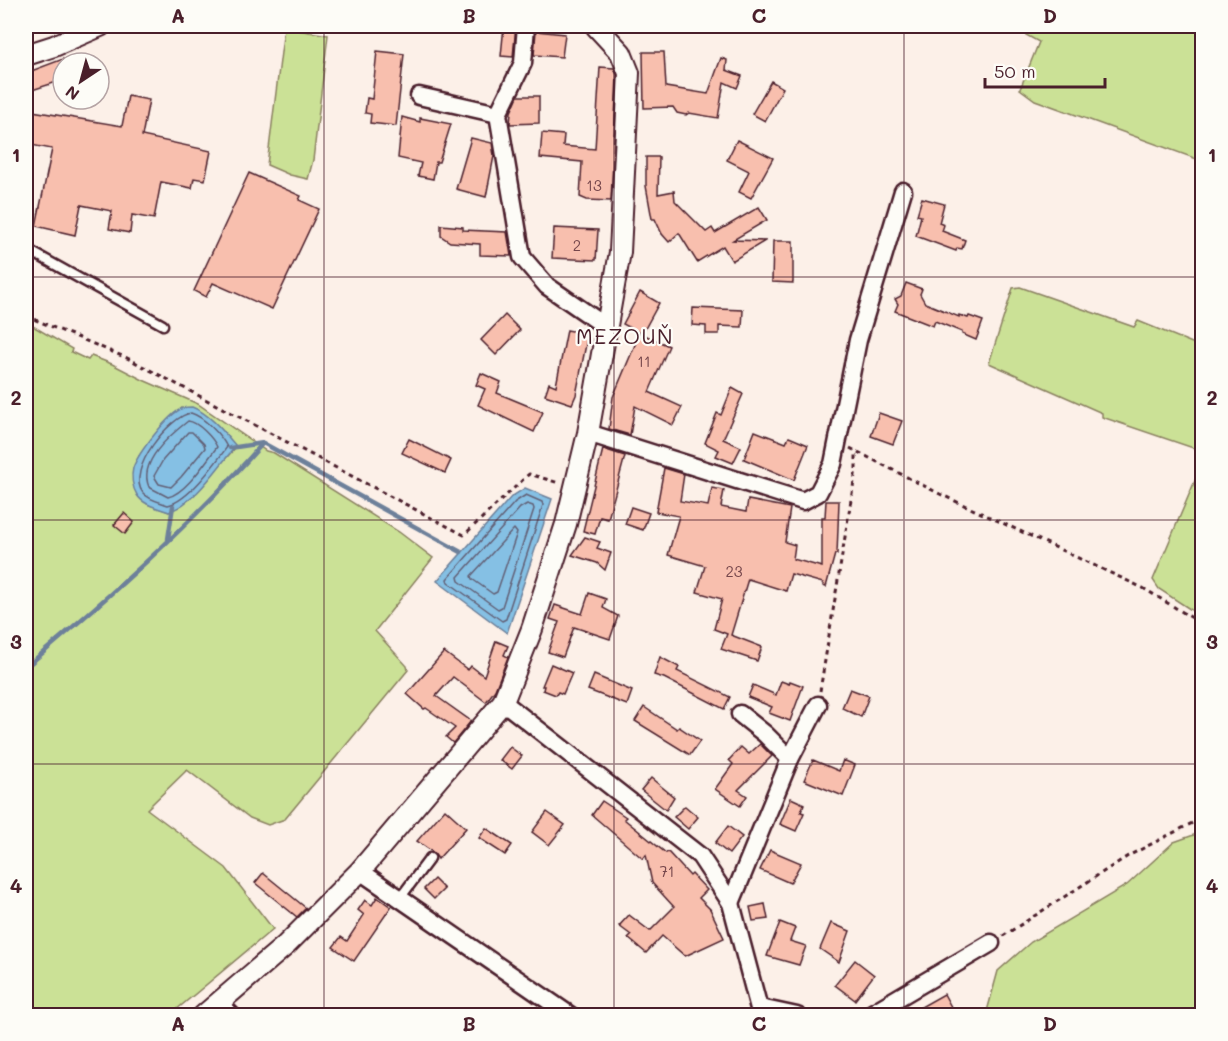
<svg xmlns="http://www.w3.org/2000/svg" width="1228" height="1041" font-family="Mali,sans-serif">
<rect width="100%" height="100%" fill="#fcf0e8"/>
<filter id="ink" filterUnits="userSpaceOnUse"><feTurbulence type="fractalNoise" baseFrequency=".0167" numOctaves="2"/><feDisplacementMap in="SourceGraphic" scale="12" xChannelSelector="R" yChannelSelector="G"/><feConvolveMatrix kernelMatrix="1 2 1 2 8 2 1 2 1" color-interpolation-filters="sRGB"/></filter>
<g filter="url(#ink)">
<g fill="#cbe196" stroke="#8a8060" stroke-width="1.5" fill-rule="evenodd">
<polygon points="1010,26 1202,26 1202,161 1035,100 1020,89 1039,42"/>
<polygon points="284,28 328,35 313,160 308,179 290,175 267,165"/>
<polygon points="1020,287 1134,327 1138,321 1202,347 1202,451 1102,417 1102,413 989,363 1013,288"/>
<path d="M26 322 72 349 71 352 88 360 91 356 112 364 143 380 198 404 266 451 274 453 399 532 433 558 375 631 407 666 408 670 285 819 268 825 250 818 187 770 147 809 226 868 273 929 170 1015 26 1016ZM182 408 236 447 217 468 169 512 147 504 139 456 163 425Z"/>
<polygon points="1202,464 1202,617 1159,589 1153,580"/>
<polygon points="1202,832 1202,1015 986,1015 998,971 1031,942 1127,885 1174,842"/>
</g>
<g fill="#85c0e4" stroke="#6d809a" stroke-width="1.5">
<path d="M192 407C210 414 224 432 236 446 215 470 198 500 169 512 158 508 143 505 137 495 132 487 131 476 133 468 138 453 169 413 183 408 186 407 189 407 192 407Z"/>
<polygon points="525,488 552,499 507,633 437,581 511,497"/>
</g>
<g fill="none" stroke-linecap="round" stroke-linejoin="round">
<g stroke="#625f75" stroke-width="1.5">
<path d="M191 413C204 417 221 435 227 447 214 465 189 500 168 505 160 502 149 500 143 493 125 470 171 415 191 413Z"/>
<path d="M188 421C198 422 213 438 217 447 206 461 186 493 168 497L149 487C138 462 170 435 188 421Z"/>
<polygon points="188,432 192,432 204,444 205,448 181,477 171,487 159,484 154,476 163,460"/>
<polygon points="526,495 542,502 543,505 506,619 502,621 448,582 447,579 515,502"/>
<polygon points="527,504 533,506 534,509 502,607 498,609 459,581 458,577 520,508"/>
<polygon points="514,529 517,533 497,592 493,594 472,579 471,576"/>
</g>
<g stroke="#6d809a" stroke-width="4.5">
<polyline points="230,448 263,443"/>
<polyline points="168,539 173,506"/>
<path d="M26 667C109 597 191 525 263 443L461 552"/>
</g>
</g>
<g fill="#f8bfae" stroke="#4a1f2b" stroke-width="1.5">
<polygon points="504,26 516,26 513,57 501,56"/>
<polygon points="536,31 565,34 562,57 534,55"/>
<polygon points="377,51 404,54 396,126 370,123 371,114 365,113 367,98 372,99"/>
<polygon points="643,52 664,52 666,87 708,94 721,58 727,60 726,70 742,76 737,88 724,82 718,118 689,113 686,115 677,113 673,107 644,108"/>
<polygon points="63,59 63,80 26,92 26,73"/>
<polygon points="600,67 614,68 617,75 611,201 587,200 580,197 582,162 540,158 542,133 564,135 563,146 595,149"/>
<polygon points="771,81 783,88 765,121 752,114"/>
<polygon points="128,96 149,100 142,136 211,151 205,180 194,178 192,188 161,182 154,219 132,215 130,233 109,229 112,211 81,205 75,235 36,226 52,149 26,144 26,110 122,126"/>
<polygon points="518,96 539,96 539,123 510,124 511,112"/>
<polygon points="402,117 420,122 420,118 451,124 439,162 436,162 433,179 418,176 421,163 398,158"/>
<polygon points="471,138 492,143 494,156 486,197 456,189"/>
<polygon points="737,140 773,158 751,198 739,192 749,171 727,160"/>
<polygon points="646,157 659,157 658,194 674,191 675,201 706,232 712,228 715,233 759,207 767,220 733,240 765,241 732,261 723,246 697,262 679,233 669,242 662,234 655,219 652,219 646,186"/>
<polygon points="249,173 301,196 299,200 319,209 272,309 213,283 206,297 194,291"/>
<polygon points="922,198 944,204 939,223 944,225 942,231 965,240 962,249 957,248 956,251 916,236 921,216 917,215"/>
<polygon points="441,225 463,227 463,230 507,232 511,256 480,255 480,244 450,242 441,236"/>
<polygon points="554,228 598,230 596,260 552,258"/>
<polygon points="773,241 793,241 793,283 772,282"/>
<polygon points="906,283 922,289 920,294 925,303 959,317 959,315 968,318 969,316 983,321 976,340 962,334 962,332 935,321 933,326 895,311 898,304 895,299 901,296"/>
<polygon points="640,292 659,303 642,334 623,324"/>
<polygon points="693,308 743,310 742,327 719,326 719,334 706,334 706,326 692,325"/>
<polygon points="505,315 520,330 496,355 481,340"/>
<polygon points="567,330 588,334 576,395 572,404 545,395 549,383 556,386"/>
<polygon points="640,333 669,346 649,392 682,407 673,425 635,406 630,435 609,429 613,397"/>
<polygon points="481,373 501,382 497,393 543,412 534,432 478,405 485,389 476,385"/>
<polygon points="732,388 743,394 723,439 741,447 733,463 716,456 719,450 705,443 717,413 721,415"/>
<polygon points="879,413 902,421 893,444 871,436"/>
<polygon points="755,431 786,443 789,437 808,445 794,480 744,459"/>
<polygon points="409,439 451,460 445,473 402,453"/>
<polygon points="603,449 625,456 608,519 600,517 595,534 583,531"/>
<polygon points="664,468 684,474 680,501 708,506 712,488 724,490 721,507 746,512 748,500 790,508 785,542 795,545 793,559 822,567 822,517 825,517 826,501 839,501 837,554 835,554 826,587 823,586 823,583 791,574 786,591 748,579 731,635 762,647 757,661 721,649 727,634 714,629 722,599 697,592 705,566 668,555 679,516 656,512"/>
<polygon points="631,507 649,513 643,530 625,524"/>
<polygon points="124,513 134,522 125,534 114,525"/>
<polygon points="585,537 600,542 597,548 611,553 605,570 597,563 572,555"/>
<polygon points="589,593 606,599 603,608 618,616 610,639 574,627 563,657 548,652 559,622 550,619 555,605 582,614"/>
<polygon points="496,641 508,646 504,655 508,657 495,690 486,702 453,677 436,696 471,721 453,743 446,737 455,728 426,708 424,709 407,694 444,652 468,670 471,666 484,676"/>
<polygon points="660,657 679,667 677,671 730,697 724,709 664,678 654,675"/>
<polygon points="551,664 572,673 563,694 558,692 556,695 543,690 544,686 542,686"/>
<polygon points="594,675 632,691 627,705 588,690"/>
<polygon points="781,681 789,684 790,681 803,686 790,721 769,713 772,707 748,697 753,685 776,695"/>
<polygon points="850,689 869,696 861,717 842,708"/>
<polygon points="644,707 677,729 679,727 700,741 690,755 635,721"/>
<polygon points="760,744 772,756 738,790 747,796 740,806 715,789 733,764 729,760 741,747 749,754"/>
<polygon points="510,747 522,756 512,769 500,760"/>
<polygon points="813,760 839,771 843,760 855,765 843,796 804,780"/>
<polygon points="651,778 674,797 666,810 641,790"/>
<polygon points="791,798 804,804 801,812 804,813 796,831 780,824"/>
<polygon points="602,801 626,817 624,819 666,853 668,852 690,876 692,874 707,890 699,898 710,909 724,938 685,956 662,936 646,953 628,938 631,935 619,926 629,915 650,931 674,907 652,883 646,855 643,859 592,815"/>
<polygon points="685,806 698,817 688,829 674,817"/>
<polygon points="445,809 466,828 438,859 434,853 417,841"/>
<polygon points="547,812 565,825 549,845 532,832"/>
<polygon points="728,826 742,837 729,854 715,843"/>
<polygon points="486,828 512,845 505,855 479,838"/>
<polygon points="770,850 801,863 790,883 760,870"/>
<polygon points="263,873 306,908 297,917 255,883"/>
<polygon points="434,879 444,889 434,899 424,889"/>
<polygon points="377,897 391,907 354,961 333,947 341,937 347,941 364,915 358,910 365,900 372,905"/>
<polygon points="765,904 768,919 753,921 750,907"/>
<polygon points="780,922 795,928 790,941 806,946 799,965 767,956"/>
<polygon points="831,923 850,931 839,962 820,949"/>
<polygon points="855,960 874,975 855,1000 835,985"/>
<polygon points="944,994 956,1016 905,1016"/>
</g>
<g fill="none" stroke-linecap="round" stroke-linejoin="round">
<defs>
<g id="service">
<polyline points="26,245 32,252 163,325"/>
<polyline points="400,898 430,858"/>
</g>
<g id="minor">
<polyline points="526,26 523,63 498,114 522,257 547,286 608,328"/>
<polyline points="419,96 498,114"/>
<polyline points="588,433 803,501 818,493 833,464 858,340 903,191"/>
<polyline points="503,702 700,856 731,903 761,1016"/>
<polyline points="740,714 765,734 790,759"/>
<polyline points="360,871 571,1016"/>
<polyline points="731,903 790,759 818,705"/>
<polyline points="219,1003 232,1016"/>
<polyline points="760,1008 797,1016"/>
<polyline points="867,1016 991,943"/>
</g>
<g id="tertiary">
<polyline points="26,55 54,46 100,26"/>
<polyline points="203,1016 286,945 360,871 503,702 532,629 566,524 588,433 620,252 629,73 621,53 596,26"/>
</g>
</defs>
<use href="#service" stroke="#4a1f2b" stroke-width="13"/>
<use href="#minor" stroke="#4a1f2b" stroke-width="21"/>
<use href="#tertiary" stroke="#4a1f2b" stroke-width="24"/>
<g stroke="#4a1f2b" stroke-width="3" stroke-dasharray="4.5 4.5" stroke-linecap="butt">
<polyline points="26,316 127,358 464,535 529,474 559,483"/>
<polyline points="850,448 940,494 1143,588 1202,624"/>
<polyline points="820,691 856,469 856,450"/>
<polyline points="1003,936 1128,856 1202,818"/>
</g>
<use href="#service" stroke="#fdfcf7" stroke-width="8"/>
<use href="#minor" stroke="#fdfcf7" stroke-width="16"/>
<use href="#tertiary" stroke="#fdfcf7" stroke-width="20"/>
</g>
</g>
<path fill="none" stroke="#4a1f2b" stroke-width="1.5" stroke-opacity="0.55" d="M324 26V1016M614 26V1016M904 26V1016M26 277H1202M26 520H1202M26 764H1202"/>
<g text-anchor="middle" stroke-width="4.5" stroke-linejoin="round" paint-order="stroke">
<g font-size="15" fill="#76474c">
<text x="594" y="191">13</text>
<text x="577" y="251">2</text>
<text x="644" y="367">11</text>
<text x="734" y="577">23</text>
<text x="667" y="877">71</text>
</g>
<g font-size="21" letter-spacing="1.5" fill="#4a1f2b" stroke="#fdfcf7">
<text x="625" y="344">MEZOUŇ</text>
</g>
</g>
<rect width="1228" height="1041" fill="none" stroke="#fdfcf7" stroke-width="66"/>
<g transform="translate(81 81) rotate(216)"><circle r="28" fill="#fdfcf7" stroke="#b5a4a5" stroke-width="1.5"/>
<path d="M0-4.5L10 22L0 15L-10 22Z" fill="#4a1f2b"/>
<text y="-9" font-size="16" font-weight="bold" text-anchor="middle" fill="#4a1f2b">N</text>
</g>
<path d="M985 78v9h120v-9" fill="none" stroke="#4a1f2b" stroke-width="3"/>
<text x="994" y="78" font-size="18" fill="#4a1f2b" stroke="#fdfcf7" stroke-width="4.5" paint-order="stroke">50 m</text>
<rect x="33" y="33" width="1162" height="975" fill="none" stroke="#4a1f2b" stroke-width="2"/>
<g font-size="20" text-anchor="middle" font-weight="bold" fill="#4a1f2b">
<text x="178" y="23">A</text>
<text x="469" y="23">B</text>
<text x="759" y="23">C</text>
<text x="1050" y="23">D</text>
<text x="16" y="162">1</text>
<text x="1212" y="162">1</text>
<text x="16" y="405">2</text>
<text x="1212" y="405">2</text>
<text x="16" y="649">3</text>
<text x="1212" y="649">3</text>
<text x="16" y="893">4</text>
<text x="1212" y="893">4</text>
<text x="178" y="1031">A</text>
<text x="469" y="1031">B</text>
<text x="759" y="1031">C</text>
<text x="1050" y="1031">D</text>
</g>
</svg>
